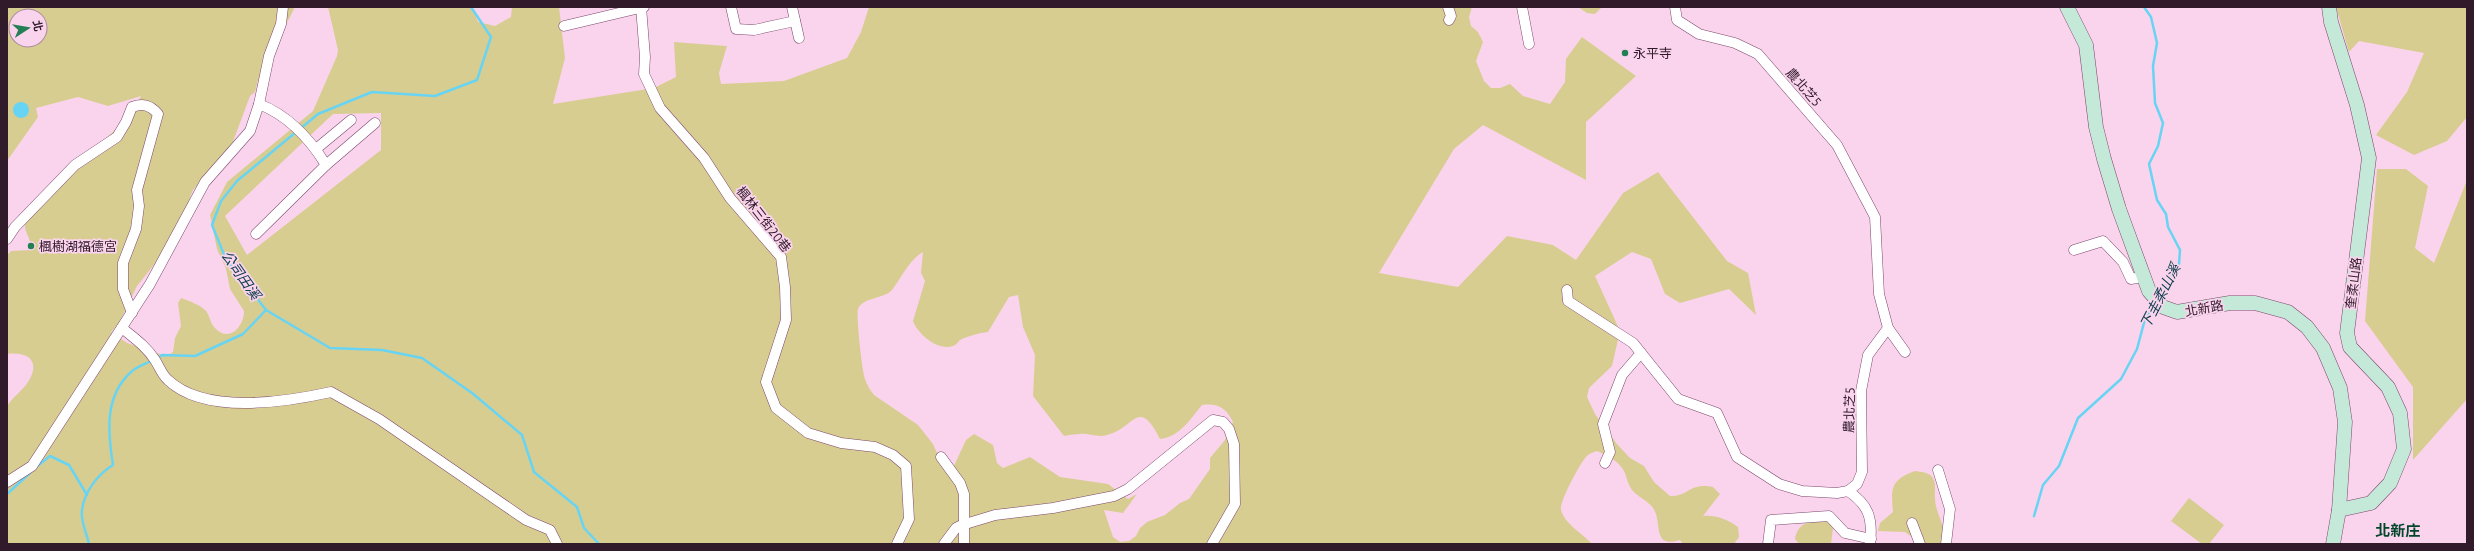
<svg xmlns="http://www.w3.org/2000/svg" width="2474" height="551" font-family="'PT Sans','Noto Sans TC',sans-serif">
<rect width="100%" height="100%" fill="#fad4ed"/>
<g fill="#d8cd90" fill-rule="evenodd">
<path d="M7 7H295L258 80 255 92 250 96 231 147 193 190 190 197 188 214 156 262 137 286 119 323 111 332 127 343 166 356 173 352 175 338 181 326 178 303 181 298C190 301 200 305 206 311 210 316 210 323 215 328 229 343 244 327 244 311L230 289 226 269 217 249 210 215 227 182 313 111 337 56 338 50 328 7H472L478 22 495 26 511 17 512 7H559L565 58 553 104 654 88 676 77 674 42 727 46 719 73 721 84 784 81 847 58 861 32 869 7H1472L1469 17 1471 26 1478 32 1483 42 1476 61 1484 81 1491 88H1500L1510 84 1523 96 1550 104 1565 82 1566 59 1582 37 1636 76 1586 122V180L1483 125 1454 149 1379 273 1458 287 1507 236 1553 245 1576 260 1623 193 1658 172 1727 261 1748 273 1756 315 1729 289 1680 303 1665 294 1651 259 1632 252 1595 276 1620 331 1612 366 1589 388 1587 397 1595 414 1617 444 1630 458 1644 466 1654 482 1670 496C1690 496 1689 482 1713 487L1720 494 1703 516C1717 515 1726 519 1738 527L1739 537 1734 544H1683L1680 540C1651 549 1663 522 1653 508 1648 501 1638 497 1632 490 1628 484 1627 479 1625 473 1619 461 1609 456 1597 451 1594 452 1590 453 1588 455 1582 459 1559 502 1561 510 1564 523 1583 534 1592 544H7V406C13 397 23 390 28 382 41 362 29 351 7 354V255L11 251 30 250C33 240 23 232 25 222 38 205 52 187 67 172 92 147 125 129 141 96L108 106 78 97 36 108 38 117 7 161ZM16 16H40V40H16ZM381 113V150L247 255 225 216 333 114ZM923 252 921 273 925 281 913 321C918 334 937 351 953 346 956 345 958 342 960 340 968 336 979 333 988 332L1009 297 1018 295 1023 327 1035 355 1033 396 1064 436C1069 435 1075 434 1080 434 1089 433 1097 438 1107 435 1135 428 1138 396 1160 439 1180 437 1190 419 1202 405 1218 403 1226 408 1233 422L1225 440 1210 458V469L1189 499 1180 503 1165 515 1147 522 1140 528 1136 536 1129 541 1120 542 1113 537 1104 510 1123 513 1137 494 1128 499 1108 484 1060 477 1030 457 1003 468 997 463 993 445 974 434 966 440 953 468 940 460 933 444 918 425 874 395C870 390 867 385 865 379 862 372 856 314 858 309 863 297 884 299 892 290 902 277 909 260 923 252Z"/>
<polygon points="1578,7 1602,7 1595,14 1587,13"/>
<polygon points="2467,7 2467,117 2447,141 2414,155 2376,135 2407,92 2424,53 2359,41 2349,52 2336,7"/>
<polygon points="2377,169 2406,169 2428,186 2415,248 2434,263 2467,180 2467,399 2413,460 2413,387 2365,321"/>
<path d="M1915 471C1921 472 1928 472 1932 477 1937 483 1934 492 1935 499 1936 515 1946 526 1946 544H1922L1905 532 1878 531 1880 523 1893 512C1891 489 1890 480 1915 471Z"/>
<polygon points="2189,498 2224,525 2209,544 2202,544 2171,521"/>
<path d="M1828 520 1833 528 1831 544H1799L1795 539C1798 521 1812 521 1828 520Z"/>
</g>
<circle fill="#68d4f3" cx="21" cy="110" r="8"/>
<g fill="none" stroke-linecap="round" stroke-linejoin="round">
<g stroke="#68d4f3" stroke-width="2.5">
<polyline points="2144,7 2151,17 2157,43 2153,66 2155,103 2163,123 2158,146 2149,164 2157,200 2166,214 2168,227 2180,250 2179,264 2160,296"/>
<polyline points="300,129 318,114 372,92 435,96 477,80 491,37 471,7"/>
<polyline points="266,310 330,348 382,350 422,358 472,393 522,435 534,472 577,507 584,528 599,544"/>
<polyline points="158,358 162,355 195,356 243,334 266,310 225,257 212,225 221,201 237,181 296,132"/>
<polyline points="35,468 50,456 69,465 87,495"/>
<polyline points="7,494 30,473"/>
<polyline points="2034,516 2043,485 2059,466 2078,418 2121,379 2137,349 2145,319 2155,304"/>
<path d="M89 544C87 534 80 520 82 510 84 492 98 474 113 465 108 434 104 397 130 373 135 367 145 364 151 361"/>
</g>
<defs>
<g id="street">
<polyline points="641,7 645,57 644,74 660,108 704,158 730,198 781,257 785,287 786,320 766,382 776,408 808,433 841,443 875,447 893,455 906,466 909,519 897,544"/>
<polyline points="731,7 736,29 754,30 795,21"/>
<polyline points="792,7 799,38"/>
<polyline points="1448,7 1451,16 1449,20"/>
<polyline points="1522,7 1529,44"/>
<polyline points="1675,7 1677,20 1699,34 1735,43 1758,54 1837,145 1875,217 1879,294 1888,328 1905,352"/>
<polyline points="564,26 644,7"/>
<path d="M259 104C287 115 310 139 326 165L375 123"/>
<polyline points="316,149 351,120"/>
<polyline points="256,234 326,165"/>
<path d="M7 239 15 227 75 165 117 137 126 122 132 107C143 103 150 105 158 114L137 190 139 206 136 229 123 263V289L132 313"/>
<polyline points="2074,250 2103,241 2123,262 2131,279 2142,277"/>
<polyline points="1567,290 1568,301 1633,343 1678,399 1717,413 1737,457 1779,484 1802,491 1837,493 1848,491 1857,484 1862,472 1861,391 1868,355 1888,328"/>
<path d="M122 328C134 338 146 346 155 360 159 366 162 375 168 380 205 415 286 402 331 392L379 419 526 520 550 530 557 544"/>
<polyline points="941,457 960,483 964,494 964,544"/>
<polyline points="1605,463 1610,452 1603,424 1622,375 1641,353"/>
<polyline points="1938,470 1950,509 1946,544"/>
<polyline points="7,482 32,466 150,284 205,182 250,131 259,104 269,56 281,24 283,7"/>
<path d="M1848 491C1869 505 1873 519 1870 544"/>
<polyline points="1912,523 1920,544"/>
<polyline points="944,544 956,528 962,525 995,515 1053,508 1114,496 1128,489 1213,420 1223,422 1229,429 1234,444 1235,504 1212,544"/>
<polyline points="1768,544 1771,520 1829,516 1845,533 1871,539"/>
</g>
<g id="secondary">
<polyline points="2067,7 2086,45 2096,127 2104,159 2119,209 2149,291 2163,307 2177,312 2230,303 2255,303 2288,312 2307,327 2323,348 2340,388 2345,422 2339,510 2333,544"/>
<polyline points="2329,7 2331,22 2357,105 2369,158 2347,333 2350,347 2388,387 2400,413 2404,449 2390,483 2371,503 2339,510"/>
</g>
</defs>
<use href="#street" stroke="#7c476c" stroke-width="11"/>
<use href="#secondary" stroke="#7c476c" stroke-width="15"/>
<use href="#street" stroke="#fff" stroke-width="10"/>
<use href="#secondary" stroke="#c5e9d8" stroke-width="14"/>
</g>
<g fill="#247f55" stroke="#fad4ed" stroke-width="1.5">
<circle cx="1625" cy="53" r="4"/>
<circle cx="31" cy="246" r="4"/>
</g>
<g text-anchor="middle" stroke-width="3.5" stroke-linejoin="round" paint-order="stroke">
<g font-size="13" fill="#311a2a" stroke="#fad4ed" text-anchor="start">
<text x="1633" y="58">永平寺</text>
<text x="39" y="251">楓樹湖福德宮</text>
</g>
<g font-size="13" fill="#311a2a" stroke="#fad4ed">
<text transform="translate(1804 87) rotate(49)" y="5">農北芝5</text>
<text transform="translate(764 219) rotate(52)" y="5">楓林三街20巷</text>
<text transform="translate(2353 283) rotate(-83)" y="5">奎柔山路</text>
<text transform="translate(2204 308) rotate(-10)" y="5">北新路</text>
<text transform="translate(1849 410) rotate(-88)" y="5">農北芝5</text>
</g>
<g font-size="14" font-style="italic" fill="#063a47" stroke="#fad4ed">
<text transform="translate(241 275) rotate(55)" y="5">公司田溪</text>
<text transform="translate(2160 296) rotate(-63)" y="5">下圭柔山溪</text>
</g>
<g font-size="15" font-weight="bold" fill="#01462a" stroke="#fad4ed">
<text x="2398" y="536">北新庄</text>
</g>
</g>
<rect width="2474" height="551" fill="none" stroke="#311a2a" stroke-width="16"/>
<g transform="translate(28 28) rotate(78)"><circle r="19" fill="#fad4ed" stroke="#aa8a9f"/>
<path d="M0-3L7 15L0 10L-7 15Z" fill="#247f55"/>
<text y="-6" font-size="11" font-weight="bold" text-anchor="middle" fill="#311a2a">北</text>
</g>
</svg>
